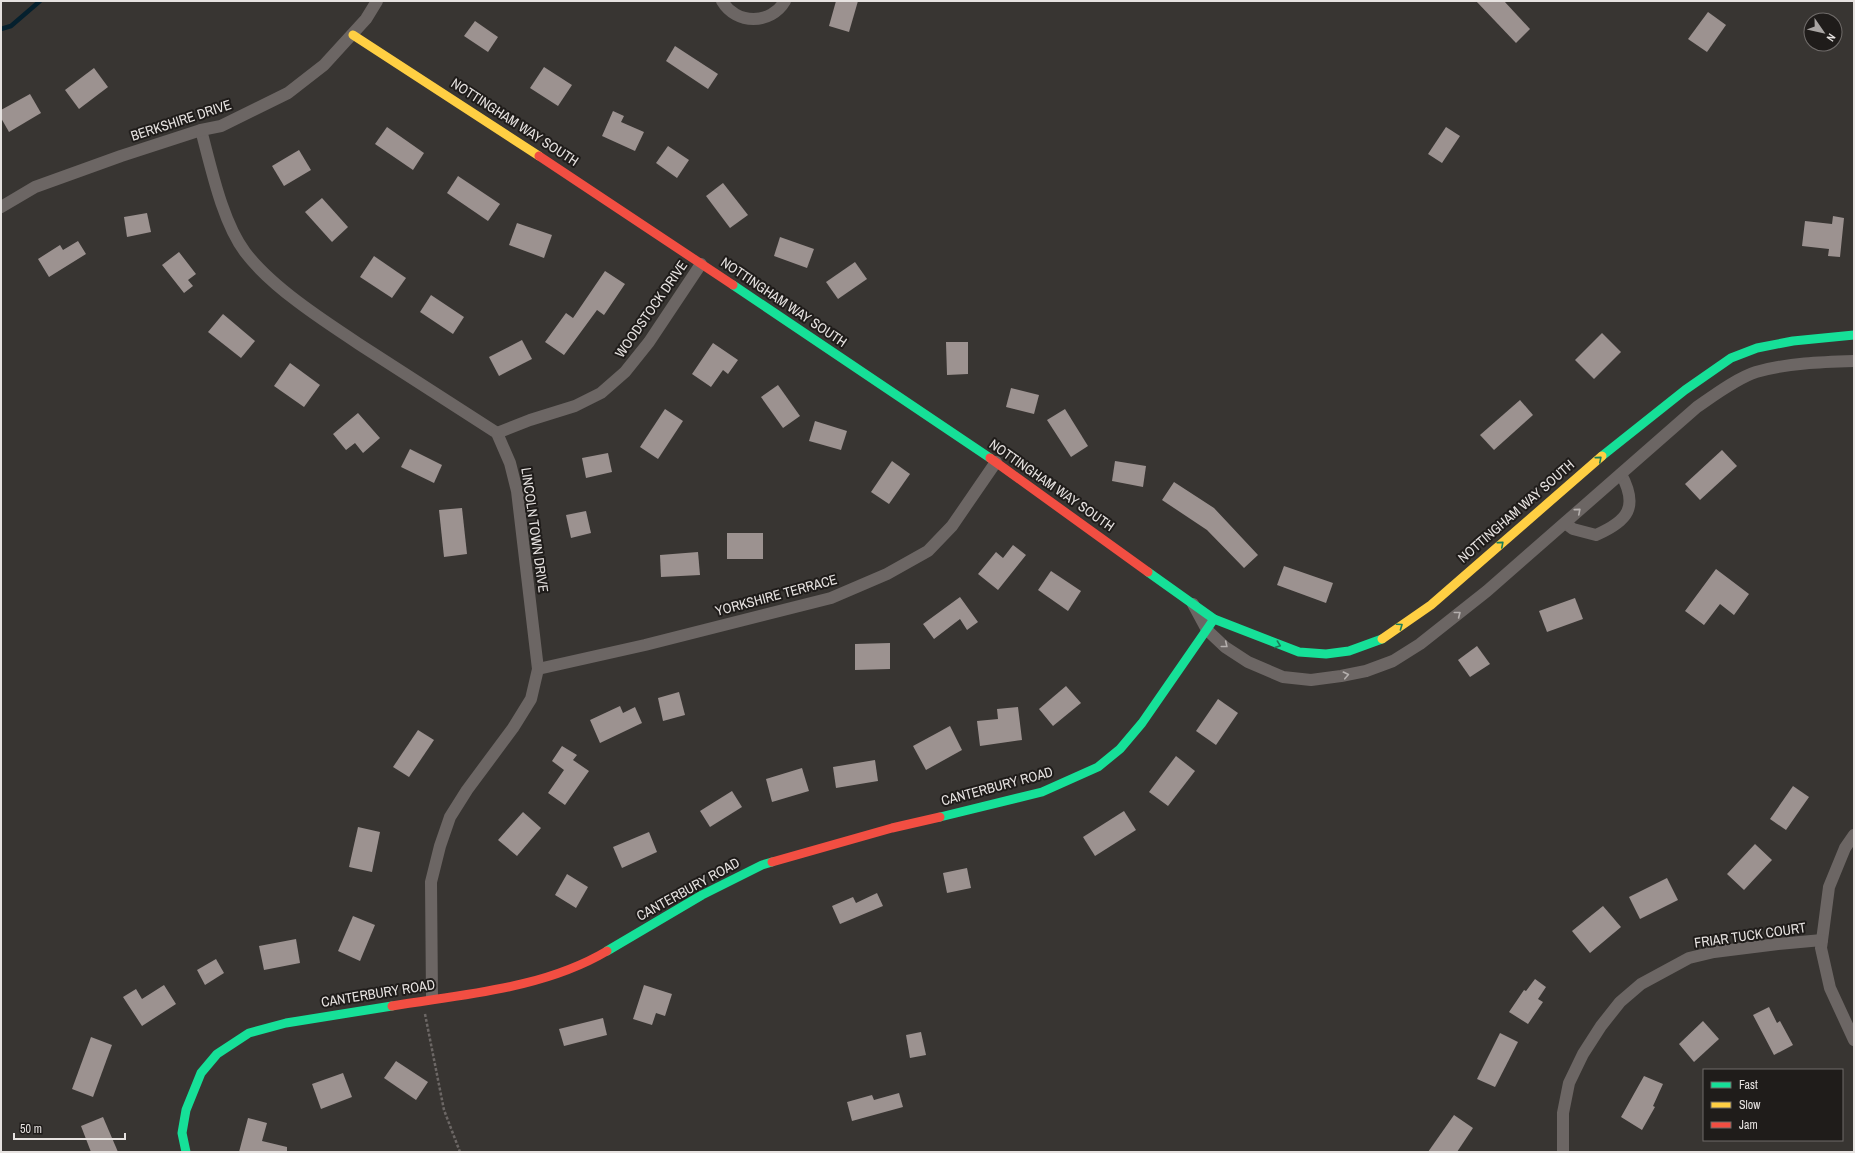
<svg xmlns="http://www.w3.org/2000/svg" width="1855" height="1153" font-family="'Archivo Narrow',sans-serif">
<rect width="100%" height="100%" fill="#383532"/>
<g fill="none" stroke-linecap="round" stroke-linejoin="round">
<polyline stroke="#05202e" stroke-width="4.5" points="1,29 11,26 40,1"/>
</g>
<g fill="#9c9290">
<polygon points="836,1 858,1 849,32 829,26"/>
<polygon points="1476,1 1504,1 1530,29 1516,43"/>
<polygon points="1708,12 1726,25 1707,52 1688,39"/>
<polygon points="475,21 498,37 488,52 464,36"/>
<polygon points="675,46 718,74 708,89 666,61"/>
<polygon points="544,67 572,85 558,106 530,88"/>
<polygon points="94,68 108,87 79,109 65,90"/>
<polygon points="30,94 41,113 9,132 1,118 1,110"/>
<polygon points="613,111 624,116 621,122 644,132 635,151 602,136"/>
<polygon points="387,127 424,153 413,170 375,144"/>
<polygon points="1446,127 1460,136 1442,163 1428,154"/>
<polygon points="668,146 689,160 677,178 656,163"/>
<polygon points="299,150 311,170 284,186 272,166"/>
<polygon points="458,176 500,204 488,221 447,193"/>
<polygon points="723,183 748,215 730,228 706,196"/>
<polygon points="322,198 348,227 332,242 305,212"/>
<polygon points="147,213 151,232 127,237 124,217"/>
<polygon points="1833,216 1844,218 1840,257 1828,256 1829,249 1802,246 1805,221 1832,224"/>
<polygon points="517,223 552,235 544,258 509,245"/>
<polygon points="780,237 814,249 807,268 774,256"/>
<polygon points="78,241 86,254 49,277 38,259 60,245 63,250"/>
<polygon points="179,252 196,274 188,280 193,286 184,293 162,265"/>
<polygon points="374,256 406,278 392,298 360,277"/>
<polygon points="855,262 867,279 838,299 826,282"/>
<polygon points="605,271 625,284 604,315 597,310 564,355 545,342 566,313 573,318"/>
<polygon points="431,295 464,317 453,334 420,312"/>
<polygon points="223,314 255,341 241,358 208,332"/>
<polygon points="1602,333 1621,352 1594,379 1575,360"/>
<polygon points="522,340 532,359 499,376 489,357"/>
<polygon points="946,342 968,342 968,374 947,375"/>
<polygon points="713,343 738,360 728,374 723,370 711,387 692,374"/>
<polygon points="290,363 320,385 304,407 274,386"/>
<polygon points="778,385 800,416 783,428 761,397"/>
<polygon points="1011,388 1039,395 1034,414 1006,407"/>
<polygon points="1520,400 1533,415 1494,450 1480,435"/>
<polygon points="665,409 683,421 658,459 640,447"/>
<polygon points="1065,409 1088,446 1071,457 1047,420"/>
<polygon points="358,413 380,438 363,453 355,443 346,450 333,434"/>
<polygon points="815,421 847,431 841,450 809,441"/>
<polygon points="410,449 442,465 434,483 401,467"/>
<polygon points="1722,450 1737,466 1700,500 1685,484"/>
<polygon points="608,453 612,472 586,478 582,458"/>
<polygon points="892,461 910,474 889,504 871,492"/>
<polygon points="1115,461 1146,466 1143,487 1112,481"/>
<polygon points="1174,482 1214,508 1258,555 1244,568 1207,530 1162,500"/>
<polygon points="462,508 467,554 444,557 439,510"/>
<polygon points="586,511 591,533 571,538 566,515"/>
<rect x="727" y="533" width="36" height="26"/>
<polygon points="1013,545 1026,555 998,590 978,574 996,552 1003,558"/>
<polygon points="698,552 700,575 661,577 660,555"/>
<polygon points="1284,566 1333,583 1326,603 1277,585"/>
<polygon points="1716,569 1749,594 1734,615 1720,604 1704,625 1685,611"/>
<polygon points="1051,571 1081,591 1068,611 1038,590"/>
<polygon points="960,597 978,622 967,630 960,619 934,639 923,624"/>
<polygon points="1575,598 1583,619 1547,632 1539,611"/>
<polygon points="890,643 890,669 855,670 855,644"/>
<polygon points="1477,646 1490,664 1470,677 1458,660"/>
<polygon points="1066,686 1081,703 1053,726 1039,709"/>
<polygon points="679,692 685,715 663,721 658,698"/>
<polygon points="1218,699 1238,713 1216,745 1196,731"/>
<polygon points="620,706 623,713 635,707 642,723 600,743 590,720"/>
<polygon points="1018,707 1022,740 980,746 977,721 998,719 997,709"/>
<polygon points="950,726 962,750 926,770 913,746"/>
<polygon points="418,730 434,740 409,777 393,767"/>
<polygon points="562,746 577,755 573,760 589,771 565,805 548,793 564,770 552,761"/>
<polygon points="1176,756 1195,771 1168,806 1149,792"/>
<polygon points="875,760 878,781 836,788 833,767"/>
<polygon points="802,768 809,791 772,802 766,779"/>
<polygon points="1793,786 1809,797 1786,830 1770,819"/>
<polygon points="732,791 742,807 710,827 700,811"/>
<polygon points="1124,811 1136,830 1095,856 1083,837"/>
<polygon points="523,812 541,828 517,856 498,840"/>
<polygon points="358,827 380,832 372,872 349,867"/>
<polygon points="649,832 657,852 622,868 613,847"/>
<polygon points="1755,844 1772,860 1744,890 1727,874"/>
<polygon points="967,868 971,888 947,893 943,873"/>
<polygon points="567,874 588,887 576,908 555,895"/>
<polygon points="1667,878 1678,900 1640,919 1629,897"/>
<polygon points="877,893 883,906 840,924 832,906 853,897 856,903"/>
<polygon points="1603,906 1621,927 1590,953 1572,931"/>
<polygon points="353,916 375,925 360,961 338,951"/>
<polygon points="296,939 300,963 264,970 259,946"/>
<polygon points="216,959 224,973 205,985 197,970"/>
<polygon points="1535,979 1546,987 1538,999 1543,1002 1528,1024 1509,1012 1524,990 1526,991"/>
<polygon points="164,985 176,1004 142,1026 123,997 136,989 142,999"/>
<polygon points="644,985 672,994 665,1016 656,1013 652,1025 633,1019"/>
<polygon points="1769,1007 1777,1023 1780,1021 1793,1045 1774,1055 1753,1015"/>
<polygon points="603,1018 607,1035 564,1046 559,1029"/>
<polygon points="1703,1021 1719,1039 1694,1062 1679,1044"/>
<polygon points="921,1032 926,1055 910,1058 906,1035"/>
<polygon points="1500,1033 1518,1042 1495,1087 1477,1079"/>
<polygon points="91,1037 112,1045 93,1097 72,1089"/>
<polygon points="396,1061 428,1082 416,1100 384,1078"/>
<polygon points="343,1073 352,1097 321,1109 312,1084"/>
<polygon points="1644,1076 1663,1084 1653,1106 1655,1107 1642,1130 1621,1117"/>
<polygon points="899,1093 903,1107 852,1121 847,1102 872,1095 874,1100"/>
<polygon points="1454,1115 1473,1128 1457,1152 1428,1152"/>
<polygon points="103,1117 118,1152 91,1152 81,1126"/>
<polygon points="248,1118 267,1123 262,1141 287,1147 287,1152 239,1152"/>
</g>
<g fill="none" stroke-linecap="round" stroke-linejoin="round">
<polyline stroke="#6c6765" stroke-width="2.5" stroke-dasharray="3 2" stroke-linecap="butt" points="425,1014 444,1110 460,1152"/>
<g stroke="#6c6664" stroke-width="12">
<path d="M722 1C736 25 771 25 785 1"/>
<path d="M201 130C211 167 222 221 245 252 272 288 327 323 365 348 409 376 453 405 497 433L510 463 517 491 538 669 531 699 513 728 467 790 450 817 440 846 431 882 432 998"/>
<polyline points="1,207 35,187 121,156 201,130 221,126 288,93 324,65 366,19 377,1"/>
<polyline points="497,433 530,420 575,406 601,393 625,372 649,342 701,264"/>
<path d="M1565 523 1573 529 1596 535C1628 521 1639 507 1621 474"/>
<path d="M1193 604 1207 630 1225 647 1248 662 1283 677 1311 680 1341 676 1366 671 1393 661 1420 644 1487 591 1697 407C1713 396 1737 378 1756 372 1788 363 1821 362 1854 361"/>
<polyline points="538,669 645,645 831,598 887,574 928,551 952,526 996,462"/>
<polyline points="1854,835 1845,848 1829,887 1821,948 1830,988 1854,1040"/>
<polyline points="1563,1152 1563,1113 1569,1083 1583,1054 1601,1026 1620,1002 1641,984 1689,958 1714,952 1778,944 1822,940"/>
</g>
<g stroke="#16e098" stroke-width="9">
<polyline points="733,285 990,458"/>
<polyline points="1602,456 1685,390 1731,358 1757,348 1793,341 1854,335"/>
<polyline points="1148,572 1214,619 1299,652 1326,654 1349,651 1382,639"/>
<polyline points="940,817 1042,792 1098,767 1120,749 1142,723 1214,619"/>
<polyline points="607,951 702,895 762,865 772,862"/>
<polyline points="186,1152 182,1133 186,1110 201,1073 217,1054 249,1033 286,1023 392,1006"/>
</g>
<g stroke="#ffcf43" stroke-width="9">
<polyline points="353,35 539,156"/>
<polyline points="1382,639 1431,605 1602,456"/>
</g>
<g stroke="#f24e42" stroke-width="9">
<polyline points="539,156 733,285"/>
<polyline points="990,458 1148,572"/>
<polyline points="772,862 892,828 940,817"/>
<path d="M392 1006C464 994 543 989 607 951"/>
</g>
</g>
<defs><path id="oneway-chevron" d="M-2-3.5L2.5 0L-2 3.5" fill="none" stroke-width="1.6" stroke-linecap="round" stroke-linejoin="round"/></defs>
<g stroke="#1a7e59">
<use href="#oneway-chevron" transform="translate(1599 459) rotate(-41)"/>
<use href="#oneway-chevron" transform="translate(1501 544) rotate(-41)"/>
<use href="#oneway-chevron" transform="translate(1400 626) rotate(-35)"/>
<use href="#oneway-chevron" transform="translate(1278 645) rotate(20)"/>
</g>
<g stroke="#b5b0ae">
<use href="#oneway-chevron" transform="translate(1578 511) rotate(-41)"/>
<use href="#oneway-chevron" transform="translate(1458 614) rotate(-38)"/>
<use href="#oneway-chevron" transform="translate(1225 645) rotate(39)"/>
<use href="#oneway-chevron" transform="translate(1346 675) rotate(-12)"/>
</g>
<g text-anchor="middle" stroke-width="4" stroke-linejoin="round" paint-order="stroke">
<g font-size="14" fill="#e6e2e0" stroke="#1f1c1a">
<text transform="translate(181 120) rotate(-18)" y="5">BERKSHIRE DRIVE</text>
<text transform="translate(515 122) rotate(33)" y="5">NOTTINGHAM WAY SOUTH</text>
<text transform="translate(784 302) rotate(34)" y="5">NOTTINGHAM WAY SOUTH</text>
<text transform="translate(651 309) rotate(-55)" y="5">WOODSTOCK DRIVE</text>
<text transform="translate(1052 485) rotate(35)" y="5">NOTTINGHAM WAY SOUTH</text>
<text transform="translate(1516 511) rotate(-41)" y="5">NOTTINGHAM WAY SOUTH</text>
<text transform="translate(535 530) rotate(82)" y="5">LINCOLN TOWN DRIVE</text>
<text transform="translate(776 595) rotate(-15)" y="5">YORKSHIRE TERRACE</text>
<text transform="translate(997 786) rotate(-15)" y="5">CANTERBURY ROAD</text>
<text transform="translate(688 889) rotate(-29)" y="5">CANTERBURY ROAD</text>
<text transform="translate(1750 935) rotate(-8)" y="5">FRIAR TUCK COURT</text>
<text transform="translate(378 993) rotate(-9)" y="5">CANTERBURY ROAD</text>
</g>
</g>
<rect width="1855" height="1153" fill="none" stroke="#e6e2e0" stroke-width="4"/>
<rect x="1703" y="1069" width="140" height="72" fill="#1f1c1a" stroke="#6f6b69"/>
<rect x="1711" y="1082" width="20" height="6" fill="#16e098" stroke="#6f6b69"/>
<text x="1739" y="1089" font-size="12" fill="#e6e2e0">Fast</text>
<rect x="1711" y="1102" width="20" height="6" fill="#ffcf43" stroke="#6f6b69"/>
<text x="1739" y="1109" font-size="12" fill="#e6e2e0">Slow</text>
<rect x="1711" y="1122" width="20" height="6" fill="#f24e42" stroke="#6f6b69"/>
<text x="1739" y="1129" font-size="12" fill="#e6e2e0">Jam</text>
<g transform="translate(1823 32) rotate(124)"><circle r="19" fill="#1f1c1a" stroke="#6f6b69"/>
<path d="M0-3L7 15L0 10L-7 15Z" fill="#a9a5a3"/>
<text y="-6" font-size="11" font-weight="bold" text-anchor="middle" fill="#e6e2e0">N</text>
</g>
<path d="M14 1133v6h111v-6" fill="none" stroke="#e6e2e0" stroke-width="2"/>
<text x="20" y="1133" font-size="12" fill="#e6e2e0" stroke="#1f1c1a" stroke-width="3" paint-order="stroke">50 m</text>
</svg>
